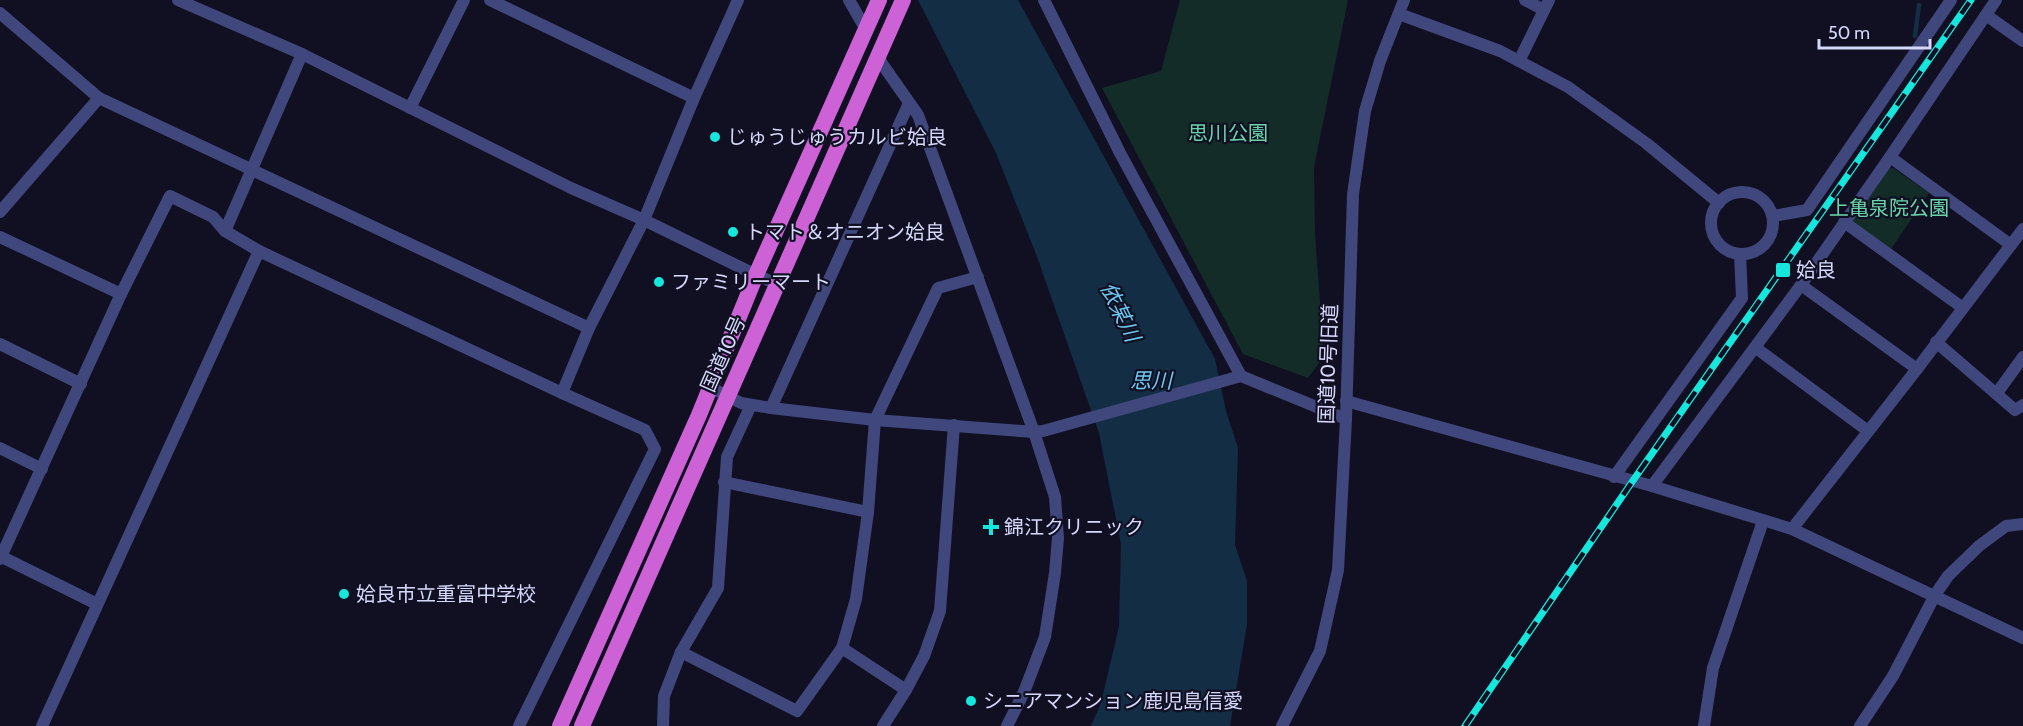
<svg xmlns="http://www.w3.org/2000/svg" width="2023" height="726" font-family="Cabin,'Noto Sans JP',sans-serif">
<rect width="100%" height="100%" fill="#111023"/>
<g fill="#142c28">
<polygon points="1180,0 1348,0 1314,167 1315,234 1324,356 1308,378 1243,354 1102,88 1161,71"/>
<polygon points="1893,168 1929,193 1891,249 1854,225 1853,216 1886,169"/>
</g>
<polygon fill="#132d44" points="918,0 1018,0 1215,359 1226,411 1238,448 1235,545 1247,581 1247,624 1230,726 1091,726 1101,703 1119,626 1121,544 1099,433 1036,254 996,153"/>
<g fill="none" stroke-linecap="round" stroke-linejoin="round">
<polyline stroke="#132d44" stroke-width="4.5" points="1915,36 1919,5"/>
<g stroke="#40477d" stroke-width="12">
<polyline points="490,0 694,98"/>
<polyline points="849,0 865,28"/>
<polyline points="1044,0 1120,153 1241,376"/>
<polyline points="1525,0 1544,10"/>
<polyline points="0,13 99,98 589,328"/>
<polyline points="1986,15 2023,41"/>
<polyline points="878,58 918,115 1034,432 1055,497 1058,538 1055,573 1045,637 1024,692 1007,726"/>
<polyline points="1519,61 1549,0"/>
<polyline points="410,108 464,0"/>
<polyline points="1890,157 2011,245"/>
<circle cx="1742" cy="223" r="31"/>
<polyline points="0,212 99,98"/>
<polyline points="1773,216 1807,210 1951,0"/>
<polyline points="1844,222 1963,308"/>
<polyline points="225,231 302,54"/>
<polyline points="0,237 121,294 170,196 213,217 225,231 259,251 562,393 645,430 655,449 519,726"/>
<polyline points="1801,285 1917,369"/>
<polyline points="1936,342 2015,410 2023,405"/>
<polyline points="0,344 81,384"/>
<polyline points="1756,348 1868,431"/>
<polyline points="710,387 741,403 771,408 875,420 1034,432 1043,431 1241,376 1346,419"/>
<polyline points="562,393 589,328 644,220 694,98 738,0"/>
<polyline points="1997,393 2023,357"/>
<polyline points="1346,401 1652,486 1792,529 2023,638"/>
<polyline points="771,408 909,103"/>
<polyline points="954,425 940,611 924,656 906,690 842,648 856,599 868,512 875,420 938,288 978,277"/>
<polyline points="0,448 42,469"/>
<polyline points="1614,477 1742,298 1740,254"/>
<polyline points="724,482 868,512"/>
<polyline points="1652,486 1801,285 1890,157 1996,0"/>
<polyline points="1792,529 1917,369 2023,229"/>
<polyline points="0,559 121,294"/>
<polyline points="681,652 797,711 842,648"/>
<polyline points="42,726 259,251"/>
<polyline points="663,726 664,696 681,652 718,588 727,457 751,405"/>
<polyline points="883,726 906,690"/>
<polyline points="1704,726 1713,668 1763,521"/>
<polyline points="1860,726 1893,676 1935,595 1948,576 1979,546 2006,526 2023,524"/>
</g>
<g stroke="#40477d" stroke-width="12">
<polyline points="178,0 302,54 571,188 644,220 756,275 777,284"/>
<polyline points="1399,14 1500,51 1568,87 1646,143 1719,203"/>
<polyline points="0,556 97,604"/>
<polyline points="1282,726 1320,651 1338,570 1346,419 1353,194 1365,111 1380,61 1404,0"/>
</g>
<g stroke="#cc62d5" stroke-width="16">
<polyline points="560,726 699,415 756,275 879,0"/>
<polyline points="582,726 903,0"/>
</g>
<defs>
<polyline id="rail" points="1465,726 1632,482 1971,0"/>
</defs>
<use href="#rail" stroke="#16e7dc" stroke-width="7"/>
<use href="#rail" stroke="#111023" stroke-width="4.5" stroke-dasharray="14" stroke-linecap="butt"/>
</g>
<g fill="#16e7dc" stroke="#111023" stroke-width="2">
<circle cx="715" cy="137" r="6"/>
<circle cx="733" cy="232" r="6"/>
<rect x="1775" y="262" width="16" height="16" rx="3"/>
<circle cx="659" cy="282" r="6"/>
<path d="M988 518h6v6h6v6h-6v6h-6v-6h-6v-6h6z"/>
<circle cx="344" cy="594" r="6"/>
<circle cx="971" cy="701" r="6"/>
</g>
<g text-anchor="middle" stroke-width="4.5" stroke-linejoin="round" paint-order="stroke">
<g font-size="20" fill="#69d4a9" stroke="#111023">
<text x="1228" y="140">思川公園</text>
<text x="1889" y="215">上亀泉院公園</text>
</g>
<g font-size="20" fill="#d6d8fb" stroke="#111023" text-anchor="start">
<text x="727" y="144">じゅうじゅうカルビ姶良</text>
<text x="745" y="239">トマト＆オニオン姶良</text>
<text x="1796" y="277">姶良</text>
<text x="671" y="289">ファミリーマート</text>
<text x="1004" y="534">錦江クリニック</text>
<text x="356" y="601">姶良市立重富中学校</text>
<text x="983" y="708">シニアマンション鹿児島信愛</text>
</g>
<g font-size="20" fill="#d6d8fb" stroke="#111023">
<text transform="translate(723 354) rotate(-66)" y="7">国道10号</text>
<text transform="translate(1328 364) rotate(-88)" y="7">国道10号旧道</text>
</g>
<g font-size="21" font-style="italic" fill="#6ec9f1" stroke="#111023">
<text transform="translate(1120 312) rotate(64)" y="7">依某川</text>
<text x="1151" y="388">思川</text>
</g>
</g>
<path d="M1819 39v9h111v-9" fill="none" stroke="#d6d8fb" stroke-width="3"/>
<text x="1828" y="39" font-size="18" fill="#d6d8fb" stroke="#111023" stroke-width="4.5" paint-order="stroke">50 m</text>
</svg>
